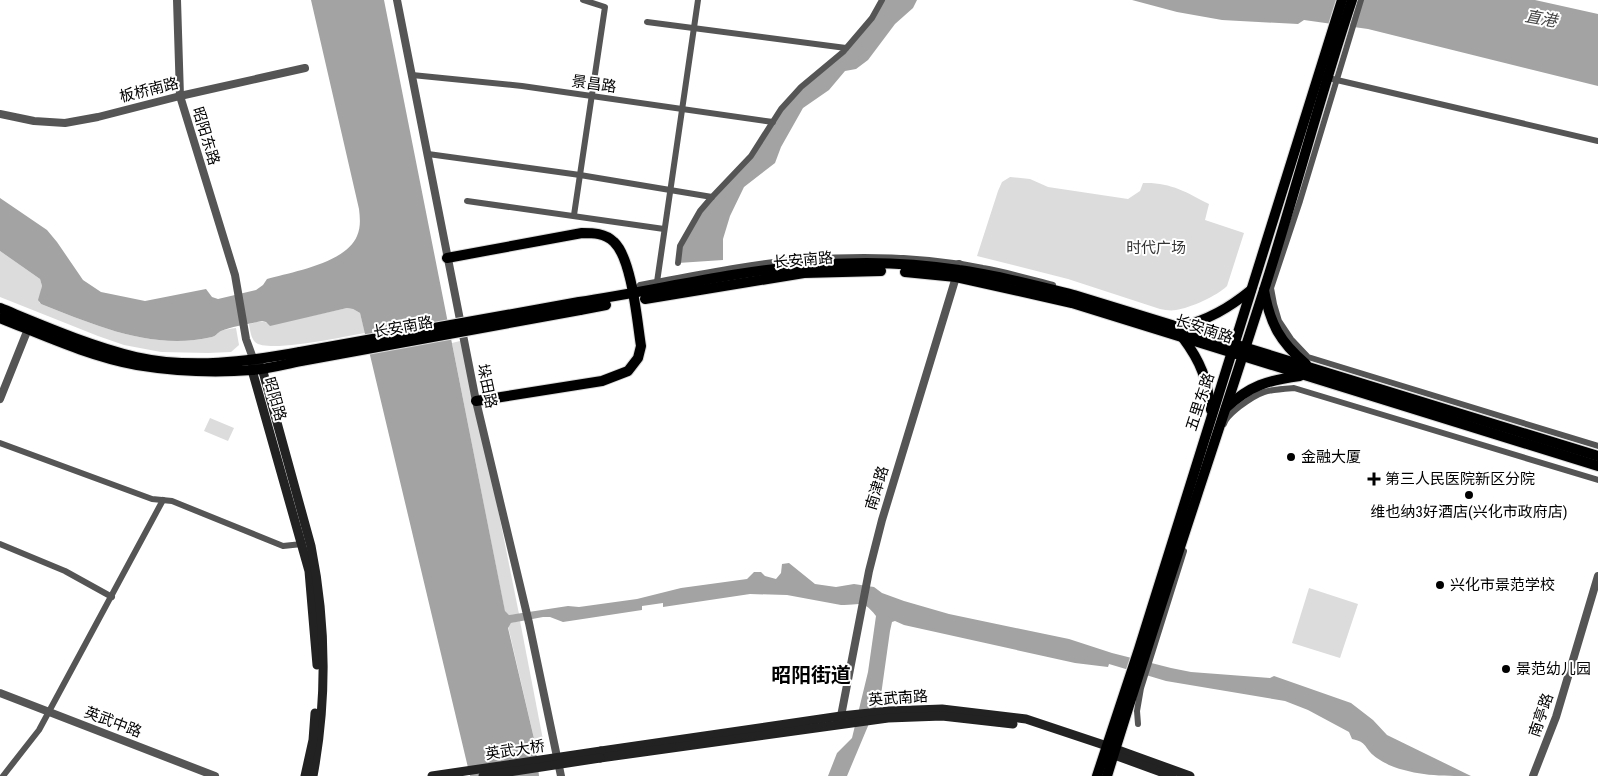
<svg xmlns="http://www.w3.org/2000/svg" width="1598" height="776" font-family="'Roboto Condensed','Noto Sans SC',sans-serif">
<rect width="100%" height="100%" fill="#fff"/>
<g fill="#dcdcdc">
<path d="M1010 177 1030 179 1048 187 1128 199 1140 191 1143 183C1170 182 1186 192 1209 204L1205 220 1244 233 1227 286C1217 296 1190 308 1176 310 1171 311 1165 310 1160 309L1068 279 977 256 998 191 1002 182Z"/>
<path d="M0 251 40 279 42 286 39 302 41 304C95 325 152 351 212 337 216 336 217 333 221 331 225 329 231 329 236 328L239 345 231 352 208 353 161 352 124 345 98 336 0 297Z"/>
<path d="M347 308 353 309 360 313 365 333C346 336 267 354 255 342 251 338 250 330 249 324 257 322 263 319 270 325Z"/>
<polygon points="464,340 519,614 509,615 505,612 452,343"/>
<polygon points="210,418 234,428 228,441 204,431"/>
<polygon points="1309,588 1358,604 1340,658 1292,643"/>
<polygon points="520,621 544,745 536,747 508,626 511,623"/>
</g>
<g fill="#a3a3a3">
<path d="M311 0H384L505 611 509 615 568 606 579 607 637 599 681 588 747 579 754 572H761L765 576 776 579 781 573 782 564 789 563 815 584 836 587 854 584 874 587 882 593 904 601 949 614 1069 639 1112 653 1171 668 1191 672 1270 678 1274 676 1351 703 1373 720 1387 735 1471 776C1441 776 1416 776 1389 765 1383 762 1374 757 1370 752 1363 743 1364 742 1352 739L1349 732 1308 710 1285 701 1166 681 1109 664 1108 667 1075 663 904 625 895 621 892 622 890 631 881 695 847 776H828L837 753 852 738 868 672 876 616C862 598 859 606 841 605L787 595 750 594 663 607V603L642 606V610L563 622 550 617H543L511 623 508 628 536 747 539 776H470L360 313 353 309 347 308 270 326 266 322 262 321C249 324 233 326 221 331 217 333 216 336 212 337 152 351 95 325 41 304L38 300 42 286 40 279 0 251V198L47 230 57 242 83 280 101 292 145 301 206 289 212 297 218 299 256 290 263 285 267 279C292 272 346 263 357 236 361 227 360 218 359 209Z"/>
<polygon points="882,0 917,0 913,8 895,24 868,60 856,69 845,71 829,90 803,108 781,147 775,163 744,187 730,216 723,239 723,260 678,263 680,246 700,211 751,156 781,109 843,52"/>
<polygon points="1132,0 1535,0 1598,14 1598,86 1368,29 1304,20 1298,24 1222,20 1177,12"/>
</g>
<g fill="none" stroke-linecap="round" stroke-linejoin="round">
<defs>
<g id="primary">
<path d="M447 258 582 233C593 233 605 233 614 242 632 259 637 321 641 346L638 358 628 371 602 381 476 401"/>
<polyline points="905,272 956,277 1072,303 1598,466"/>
<path d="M1264 290C1270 324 1280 342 1306 364"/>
<polyline points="645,299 804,273 881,271"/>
<path d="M579 302C654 291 728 272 804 266 855 261 908 262 959 270 998 275 1036 286 1074 295L1598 456"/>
<path d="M0 308C44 326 90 346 136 357 190 369 247 362 300 352"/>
<polyline points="580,310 606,305"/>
<path d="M0 318C43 335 91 357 137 365 174 371 214 373 252 370 268 369 285 364 301 361"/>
<path d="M1180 327C1208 320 1229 308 1251 290"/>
<path d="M1183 338C1201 362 1207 379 1211 410"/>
<path d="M1226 408C1249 386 1268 380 1300 376"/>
<polyline points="1097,776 1139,649 1342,0"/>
<path d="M1107 776C1157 613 1212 452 1264 290 1295 194 1320 96 1352 0"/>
</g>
</defs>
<use href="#primary" stroke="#dbdbdb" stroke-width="12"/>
<g stroke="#555" stroke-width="6">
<polyline points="1361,0 1300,201 1271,288 1274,304 1279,321 1291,339 1308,357 1598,446"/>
<polyline points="647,22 846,48"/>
<polyline points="412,75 522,86 773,122"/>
<polyline points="1324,77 1598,141"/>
<polyline points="428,154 580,175 712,197"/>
<polyline points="467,201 664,229"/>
<polyline points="574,215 605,7 583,0"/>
<polyline points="678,263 680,246 700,211 712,197 751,156 781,109 801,87 843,52 872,18 882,0"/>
<polyline points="657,282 698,0"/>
<path d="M634 292 640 285C694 275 750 263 805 259 864 255 925 256 983 268 1007 272 1030 279 1053 285"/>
<path d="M1224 424C1226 417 1233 412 1239 407 1261 390 1267 390 1294 388L1598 480"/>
<polyline points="0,443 152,499 172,501 283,546 302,544"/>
<polyline points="0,544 65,571 112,597"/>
<polyline points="1138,724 1137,711 1141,688 1184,551"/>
<polyline points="3,776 39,730 163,500"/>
</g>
<g stroke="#555" stroke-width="8">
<polyline points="177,0 180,96 235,275 246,339 254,361"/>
<polyline points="397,0 476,401 529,623 561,776"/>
<polyline points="0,114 34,121 65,123 98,117 180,96 305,68"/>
<polyline points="0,399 30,324"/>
<polyline points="0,693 215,776"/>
<polyline points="842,722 841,716 869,571 882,520 956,277 959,264"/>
<polyline points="1533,776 1556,717 1598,576"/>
</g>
<g stroke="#222" stroke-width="9">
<polyline points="253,364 252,370 309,571 317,665"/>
<path d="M257 364 262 368 311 546C326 621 327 701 313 776"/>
<polyline points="601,751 841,716 889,711 942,709 1026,719 1107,746 1190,776"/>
<polyline points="1109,753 1172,776"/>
<polyline points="600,758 888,718 942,716 1013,724"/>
<polyline points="305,776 313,740 315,713"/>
</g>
<use href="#primary" stroke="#000" stroke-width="10"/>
<defs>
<g id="primary-bridge">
<polyline points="300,352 579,302"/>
<polyline points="301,361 580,310"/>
</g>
</defs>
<use href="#primary-bridge" stroke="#dbdbdb" stroke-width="12" stroke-linecap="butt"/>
<g stroke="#222" stroke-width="9">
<polyline points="432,776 601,751"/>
<polyline points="483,776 600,758"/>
</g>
<use href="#primary-bridge" stroke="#000" stroke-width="10"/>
</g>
<g fill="#000" stroke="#fff" stroke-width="2">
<circle cx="1291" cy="457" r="5"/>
<path d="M1371.5 471.5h5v5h5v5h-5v5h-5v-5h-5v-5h5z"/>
<circle cx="1469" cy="495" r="5"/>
<circle cx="1440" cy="585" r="5"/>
<circle cx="1506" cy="669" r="5"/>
</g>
<g text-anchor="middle" stroke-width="4" stroke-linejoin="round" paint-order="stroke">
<g font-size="15" fill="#000" stroke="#fff">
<text transform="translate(594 84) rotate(8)" y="5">景昌路</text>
<text transform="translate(149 90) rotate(-14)" y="5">板桥南路</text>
<text transform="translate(206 136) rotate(73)" y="5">昭阳东路</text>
<text transform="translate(803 260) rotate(-5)" y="5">长安南路</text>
<text transform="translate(403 327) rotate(-10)" y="5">长安南路</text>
<text transform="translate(1204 329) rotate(18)" y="5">长安南路</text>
<text transform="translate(487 386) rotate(78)" y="5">垛田路</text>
<text transform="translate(275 399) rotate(74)" y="5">昭阳路</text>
<text transform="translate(1200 402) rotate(-72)" y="5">五里东路</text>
<text transform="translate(877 488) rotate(-73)" y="5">南津路</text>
<text transform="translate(898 698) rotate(-4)" y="5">英武南路</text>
<text transform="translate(1541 715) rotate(-71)" y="5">南亭路</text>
<text transform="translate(113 722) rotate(21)" y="5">英武中路</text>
<text transform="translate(515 750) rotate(-8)" y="5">英武大桥</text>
</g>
<g font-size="15" fill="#333" stroke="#fff">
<text x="1156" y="253">时代广场</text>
</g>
<g font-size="15" fill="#000" stroke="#fff" text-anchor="start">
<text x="1301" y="462">金融大厦</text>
<text x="1385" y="484">第三人民医院新区分院</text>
<text x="1469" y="517" text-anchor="middle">维也纳3好酒店(兴化市政府店)</text>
<text x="1450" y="590">兴化市景范学校</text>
<text x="1516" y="674">景范幼儿园</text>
</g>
<g font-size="16" font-style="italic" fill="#444" stroke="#fff">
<text transform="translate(1541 18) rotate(10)" y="6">直港</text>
</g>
<g font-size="20" font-weight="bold" fill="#000" stroke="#fff">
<text x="811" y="682">昭阳街道</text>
</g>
</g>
</svg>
